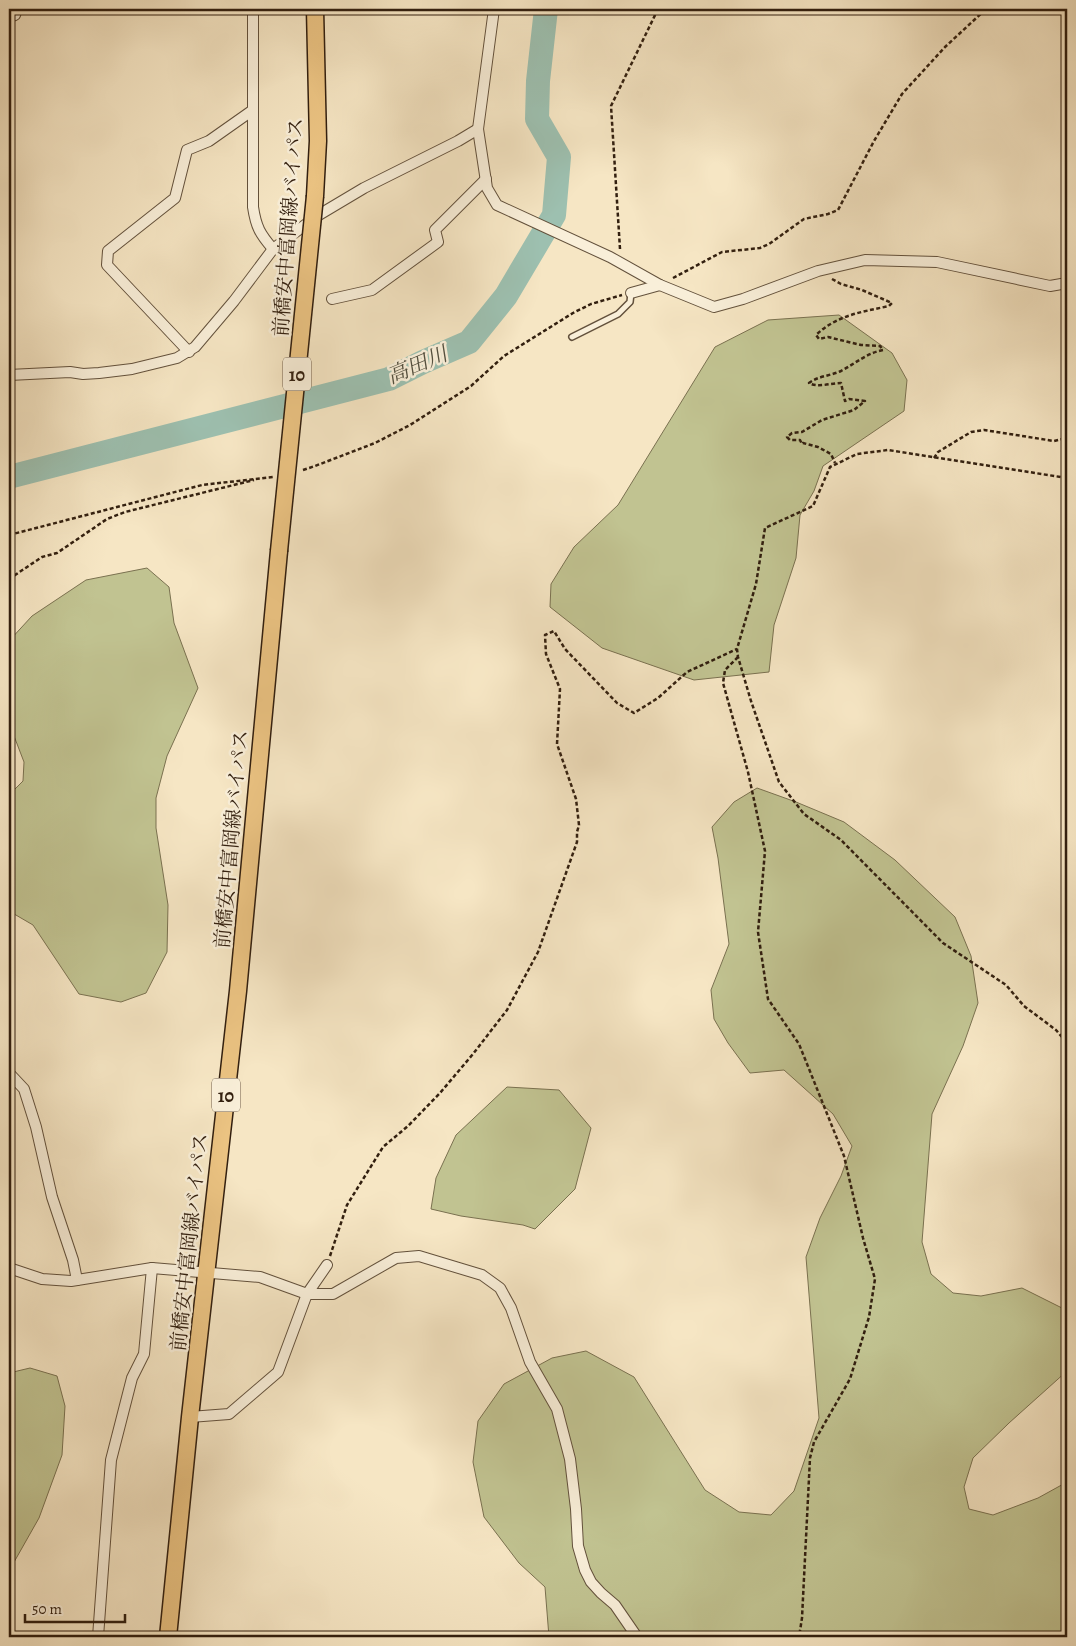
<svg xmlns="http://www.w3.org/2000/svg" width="1076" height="1646" font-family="Alegreya,'Noto Serif JP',serif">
<rect width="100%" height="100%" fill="#f6e6c4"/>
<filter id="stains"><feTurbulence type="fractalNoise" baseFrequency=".004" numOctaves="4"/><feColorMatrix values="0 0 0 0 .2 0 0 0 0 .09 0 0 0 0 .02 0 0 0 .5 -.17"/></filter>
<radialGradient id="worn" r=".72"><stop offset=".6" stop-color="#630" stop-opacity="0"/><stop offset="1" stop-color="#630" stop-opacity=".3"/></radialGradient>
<g fill="#c1c391" stroke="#7a7150">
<polygon points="839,315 892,353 907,380 904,411 823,466 814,491 800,515 796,558 774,625 769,672 694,680 602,648 550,607 551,584 574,547 618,505 715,347 768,320"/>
<polygon points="147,568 169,587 174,623 198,688 167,756 156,798 156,828 168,905 167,952 146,993 121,1002 79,994 33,925 9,911 9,795 23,781 24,762 9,723 9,641 32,616 86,580"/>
<polygon points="757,788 796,802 844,822 895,860 955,917 971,956 978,1003 963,1046 932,1114 922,1242 931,1274 953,1293 981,1296 1022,1288 1064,1309 1067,1321 1067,1371 1009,1423 973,1458 964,1487 969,1509 993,1515 1038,1498 1067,1482 1067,1637 549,1637 545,1587 519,1563 484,1517 473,1462 478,1421 504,1384 552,1358 586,1351 634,1377 705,1490 739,1512 771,1515 794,1491 819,1418 806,1257 820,1218 841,1176 852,1146 833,1114 784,1070 750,1073 728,1043 714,1019 711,990 729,944 718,858 712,827 734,802"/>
<polygon points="507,1087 559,1090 591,1128 575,1189 535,1229 523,1225 461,1216 431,1209 436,1178 456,1135"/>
<polygon points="30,1368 57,1376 65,1406 62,1455 39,1518 9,1571 9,1373"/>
</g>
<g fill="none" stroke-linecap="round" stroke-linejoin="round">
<polyline stroke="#9dc0b0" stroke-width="24" points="9,477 389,379 423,362 469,342 506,296 554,215 559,157 537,119 538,81 546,9"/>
<defs>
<polyline id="service" points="572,337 618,314 630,302 631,293"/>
<g id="minor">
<path d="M253 9V207C256 227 260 234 273 249"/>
<polyline points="494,9 478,129 487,188 497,205 610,257 660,285 714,307 743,299 818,271 865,260 937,262 1050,286 1067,283"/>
<polyline points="9,17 15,15 17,9"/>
<polyline points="631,293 660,285"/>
<polyline points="332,299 372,290 438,242 435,230 486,179"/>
<polyline points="189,352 107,265 108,251 175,198 187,150 209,141 253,110"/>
<polyline points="9,375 70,372 83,374 99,373 132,369 177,358 195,347 234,301 273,249 317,216 364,188 458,141 478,129"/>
<polyline points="9,1073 24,1089 36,1127 52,1197 73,1260 77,1280"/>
<polyline points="9,1268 42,1279 71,1281 152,1268 260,1277 307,1294 333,1294 396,1258 419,1256 482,1275 500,1288 511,1308 530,1362 557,1409 570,1459 576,1509 578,1546 585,1570 591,1582 601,1593 615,1605 637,1637"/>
<polyline points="190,1417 229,1414 278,1372 307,1294 327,1265"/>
<polyline points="98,1637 111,1460 132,1378 144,1354 152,1268"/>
</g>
<g id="primary">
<polyline points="315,9 318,141 315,196"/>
<polyline points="168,1637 190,1417 238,991 279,551"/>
</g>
</defs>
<use href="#service" stroke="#63513c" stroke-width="8"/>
<use href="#minor" stroke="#63513c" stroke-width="12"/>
<use href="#primary" stroke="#321f0f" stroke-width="19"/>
<g stroke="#321f0f" stroke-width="2.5" stroke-dasharray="4 2.5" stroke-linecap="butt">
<polyline points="620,249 611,106 658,9"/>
<polyline points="673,278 722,252 760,248 769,244 804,219 828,214 838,210 874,141 902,94 945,47 986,9"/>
<path d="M832 279 841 284 862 290 892 303 889 306C862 312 837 315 816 335L819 339 828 337 861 345 880 346 883 350C867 353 856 363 841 371 830 376 818 376 809 383 818 388 831 383 841 383L845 401 849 399 865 401 854 410 822 420 802 432 792 433 787 437 790 440H800L802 444 803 443 818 447 831 454 835 463"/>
<polyline points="1067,395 1067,399"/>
<polyline points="934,458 938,452 971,432 984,430 1054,441 1067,438"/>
<polyline points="303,470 315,466 375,443 410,425 471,386 504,356 573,313 591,304 622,295"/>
<polyline points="1067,478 888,450 857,454 830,467 813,506 765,528 756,584 737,649 738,657 751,701 779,782 804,814 841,840 943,943 1006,985 1024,1006 1056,1030 1067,1043"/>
<polyline points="9,535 202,485 273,477"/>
<polyline points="9,579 42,557 57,553 107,519 125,512 254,480"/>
<polyline points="738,657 725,670 723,683 748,772 765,851 758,932 768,999 799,1044 844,1156 863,1238 875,1279 869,1317 850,1379 814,1442 810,1458 802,1618 799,1637"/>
<polyline points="330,1256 347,1205 383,1147 408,1126 440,1093 473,1054 507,1010 538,952 577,842 577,832 579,825 576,799 557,744 560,689 546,654 545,635 554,631 565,649 617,703 634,713 658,698 687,672 737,649"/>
</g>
<use href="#service" stroke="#f9efd9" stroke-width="5"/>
<use href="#minor" stroke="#f9efd9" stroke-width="10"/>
<use href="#primary" stroke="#ebc382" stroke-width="16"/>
<defs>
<polyline id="primary-bridge" points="279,551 315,196"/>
</defs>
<use href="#primary-bridge" stroke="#321f0f" stroke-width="19" stroke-linecap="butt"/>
<use href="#primary-bridge" stroke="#ebc382" stroke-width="16"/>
</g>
<g text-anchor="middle" stroke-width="5" stroke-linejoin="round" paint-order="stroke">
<g fill="#f9efd9" stroke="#6e5d4c" stroke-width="1">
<rect x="283" y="357.5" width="28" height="33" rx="4"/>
<rect x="212" y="1078.5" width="28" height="33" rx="4"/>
</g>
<g font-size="19" font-weight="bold" fill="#321f0f">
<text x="297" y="381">10</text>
<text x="226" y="1102">10</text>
</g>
<g font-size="20" fill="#321f0f" stroke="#f9efd9">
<text transform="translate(288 227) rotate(-86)" y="7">前橋安中富岡線バイパス</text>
<text transform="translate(231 839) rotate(-85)" y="7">前橋安中富岡線バイパス</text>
<text transform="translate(189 1242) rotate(-84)" y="7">前橋安中富岡線バイパス</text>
</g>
<g font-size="21" font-style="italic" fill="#524f3f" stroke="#f9efd9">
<text transform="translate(417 365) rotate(-23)" y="7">高田川</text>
</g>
</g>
<rect width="1076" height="1646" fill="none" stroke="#f6e6c4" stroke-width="30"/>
<rect x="10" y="10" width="1056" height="1626" fill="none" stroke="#321f0f" stroke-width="2.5"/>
<rect x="15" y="15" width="1046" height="1616" fill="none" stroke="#321f0f"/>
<path d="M25 1614v8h100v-8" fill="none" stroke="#321f0f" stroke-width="2.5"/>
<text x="32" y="1614" font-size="15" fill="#321f0f" stroke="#f9efd9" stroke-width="4" paint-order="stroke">50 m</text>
<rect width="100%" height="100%" filter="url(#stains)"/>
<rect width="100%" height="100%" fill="url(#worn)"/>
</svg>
